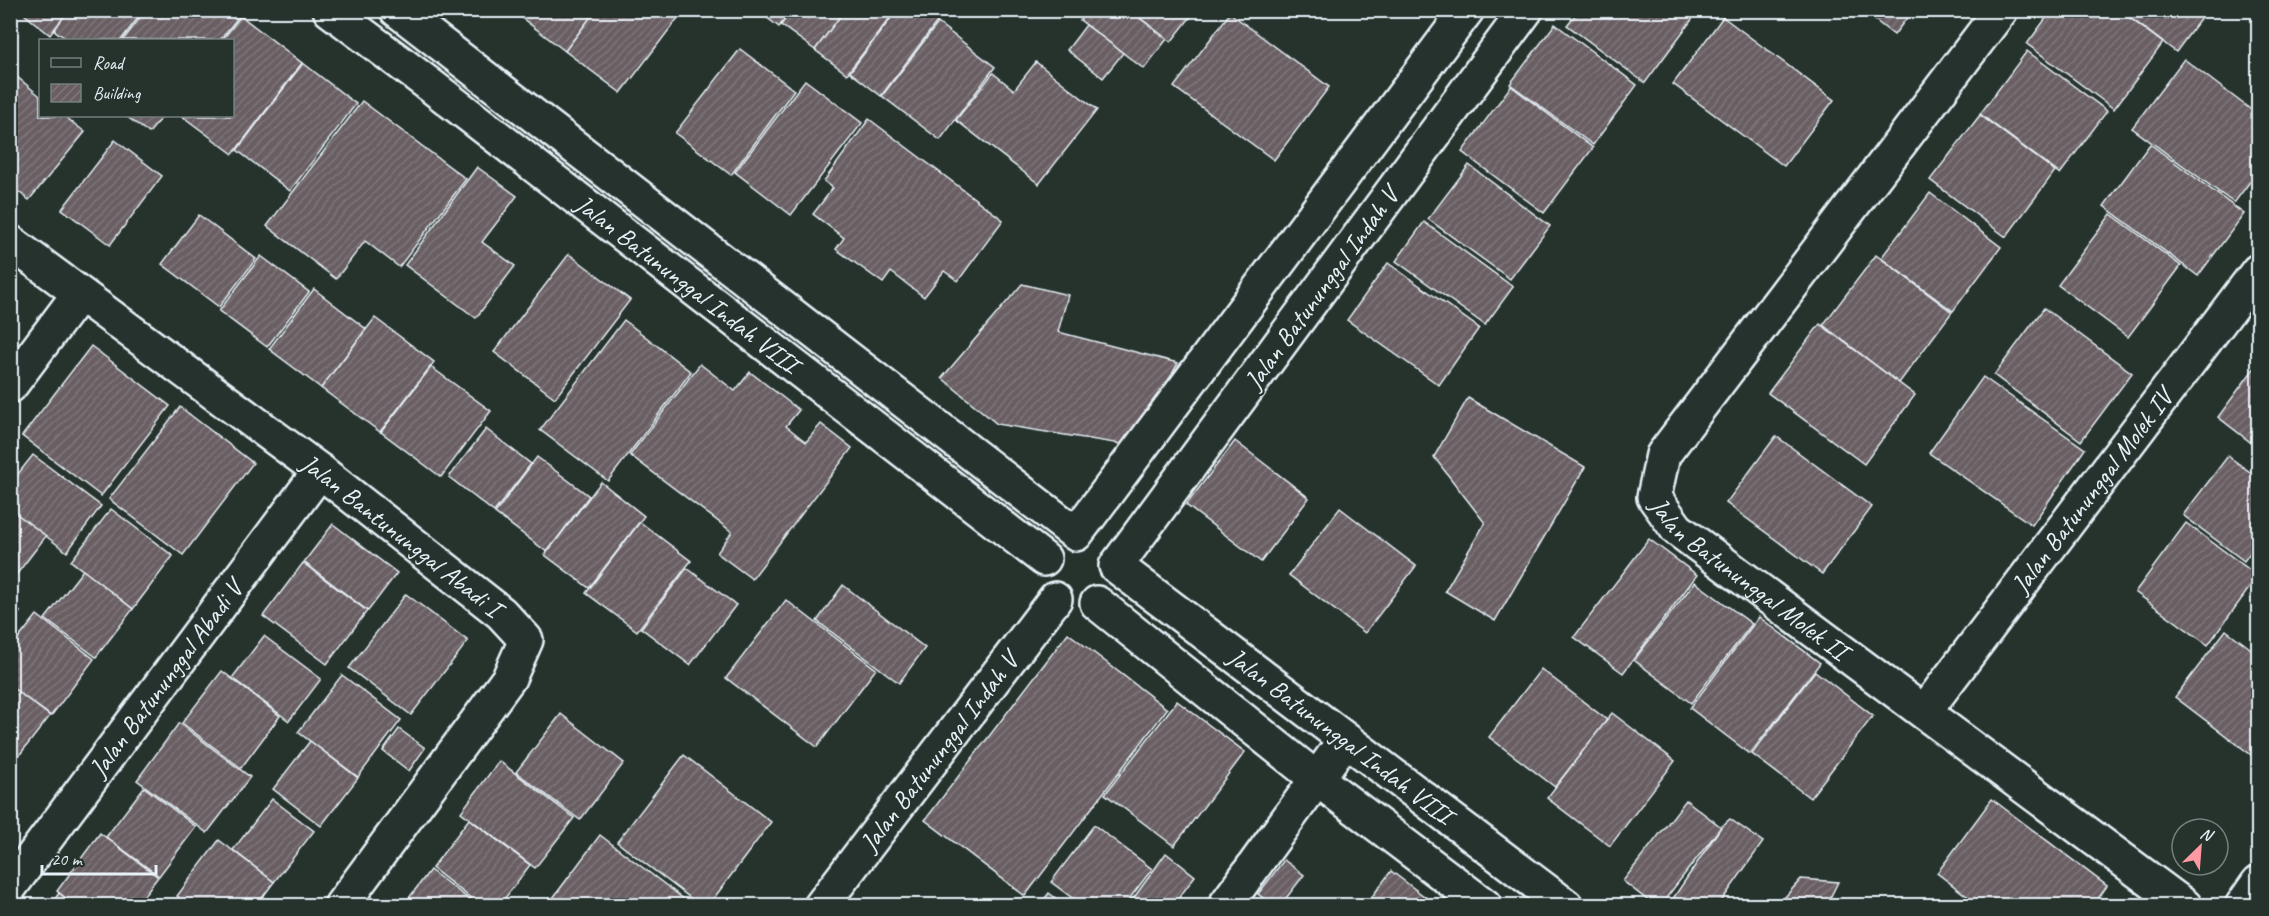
<svg xmlns="http://www.w3.org/2000/svg" width="2269" height="916" font-family="Caveat,sans-serif">
<defs>
<pattern id="building-hatch" width="6" height="6" patternUnits="userSpaceOnUse" patternTransform="scale(1.5)"><rect width="6" height="6" fill="#695f63"/><path d="M-1 1l2-2M0 6l6-6M5 7l2-2" fill="none" stroke="#7e767a"/></pattern>
</defs>
<rect width="100%" height="100%" fill="#26332d"/>
<filter id="ink" filterUnits="userSpaceOnUse"><feTurbulence type="fractalNoise" baseFrequency=".0167" numOctaves="2"/><feDisplacementMap in="SourceGraphic" scale="12" xChannelSelector="R" yChannelSelector="G"/><feConvolveMatrix kernelMatrix="1 2 1 2 8 2 1 2 1" color-interpolation-filters="sRGB"/></filter>
<g filter="url(#ink)">
<g fill="url(#building-hatch)" stroke="#e8f1f8" stroke-width="1.5">
<polygon points="19,10 69,10 50,35"/>
<polygon points="69,10 144,10 121,40 68,40 54,30"/>
<polygon points="146,10 242,10 243,11 220,40 123,40"/>
<polygon points="515,10 596,10 565,51 514,12"/>
<polygon points="596,10 684,10 621,93 565,51"/>
<polygon points="757,10 791,10 779,27"/>
<polygon points="792,10 845,10 815,50 781,25"/>
<polygon points="845,10 896,10 847,74 815,50"/>
<polygon points="897,10 946,10 881,96 850,72"/>
<polygon points="1087,10 1129,10 1167,39 1144,69 1080,20"/>
<polygon points="1130,10 1196,10 1171,42"/>
<polygon points="1579,10 1692,10 1696,14 1645,83 1567,25"/>
<polygon points="1862,10 1913,10 1894,35"/>
<polygon points="2052,10 2119,10 2163,43 2114,109 2027,44"/>
<polygon points="2120,10 2207,10 2176,52"/>
<polygon points="1230,13 1329,87 1274,160 1174,87"/>
<polygon points="241,16 302,63 233,154 182,116 232,116 232,40 222,40"/>
<polygon points="1723,17 1834,100 1784,166 1673,84"/>
<polygon points="938,23 995,67 940,140 882,96"/>
<polygon points="1555,24 1637,85 1593,145 1510,84"/>
<polygon points="1086,25 1123,53 1103,78 1067,50"/>
<polygon points="740,49 794,90 731,175 675,133"/>
<polygon points="2027,51 2107,111 2060,174 1980,114"/>
<polygon points="2184,59 2258,115 2258,171 2234,203 2132,128"/>
<polygon points="1036,62 1097,110 1039,184 956,120 993,73 1014,90"/>
<polygon points="303,63 356,104 290,191 237,150"/>
<polygon points="10,71 40,96 40,116 64,116 85,132 29,200 10,185"/>
<polygon points="805,80 862,123 791,215 735,172"/>
<polygon points="1511,86 1593,148 1544,213 1462,152"/>
<polygon points="362,101 466,179 399,267 365,241 336,279 267,226"/>
<polygon points="1980,115 2055,171 2006,237 1930,180"/>
<polygon points="126,116 163,116 149,133"/>
<polygon points="869,119 1003,220 958,281 944,271 924,297 891,272 883,283 836,249 844,238 813,214 833,188 824,181"/>
<polygon points="115,140 162,176 110,245 62,209"/>
<polygon points="2150,144 2244,214 2198,276 2104,206"/>
<polygon points="1469,165 1550,226 1510,279 1428,219"/>
<polygon points="477,167 517,196 482,242 515,266 476,318 405,265"/>
<polygon points="1930,193 2001,247 1953,311 1881,258"/>
<polygon points="2111,214 2181,266 2128,337 2058,285"/>
<polygon points="199,215 256,259 219,307 162,264"/>
<polygon points="1424,222 1513,287 1485,325 1396,261"/>
<polygon points="569,254 630,300 555,398 494,352"/>
<polygon points="1876,255 1952,312 1899,383 1823,325"/>
<polygon points="261,256 309,292 267,347 219,311"/>
<polygon points="1388,263 1479,328 1439,385 1347,320"/>
<polygon points="1022,284 1068,295 1058,332 1178,363 1133,446 997,424 942,378"/>
<polygon points="314,289 366,329 321,388 269,349"/>
<polygon points="2044,308 2132,373 2081,441 1994,375"/>
<polygon points="375,318 434,362 380,432 321,388"/>
<polygon points="624,320 691,372 608,481 540,430"/>
<polygon points="1820,324 1915,395 1864,464 1768,393"/>
<polygon points="91,346 170,406 101,496 22,436"/>
<polygon points="2258,363 2258,448 2218,417"/>
<polygon points="700,364 735,391 750,372 799,410 786,426 806,442 821,424 852,448 752,579 717,553 732,532 630,455"/>
<polygon points="431,367 491,411 441,477 381,432"/>
<polygon points="1983,377 2085,449 2032,525 1929,453"/>
<polygon points="1468,398 1585,467 1495,621 1445,591 1485,523 1434,457"/>
<polygon points="180,407 253,463 183,555 109,499"/>
<polygon points="486,429 531,464 494,512 449,477"/>
<polygon points="1776,436 1872,507 1822,574 1726,503"/>
<polygon points="1235,441 1309,498 1261,562 1186,505"/>
<polygon points="33,455 101,506 67,552 10,509 10,484"/>
<polygon points="2228,456 2258,478 2258,542 2244,561 2183,515"/>
<polygon points="537,457 589,496 547,552 495,513"/>
<polygon points="601,482 644,516 589,588 545,555"/>
<polygon points="1340,508 1416,566 1365,633 1289,575"/>
<polygon points="10,509 46,536 10,583"/>
<polygon points="111,509 173,556 133,609 71,561"/>
<polygon points="640,522 691,561 637,631 586,593"/>
<polygon points="2186,523 2258,576 2208,645 2135,592"/>
<polygon points="333,524 397,573 368,611 304,562"/>
<polygon points="1649,539 1697,575 1623,673 1574,637"/>
<polygon points="303,563 367,611 327,664 263,616"/>
<polygon points="687,568 736,605 690,665 641,628"/>
<polygon points="83,570 133,609 96,657 45,619"/>
<polygon points="1695,582 1752,624 1691,703 1634,660"/>
<polygon points="843,585 925,648 899,683 817,621"/>
<polygon points="406,594 468,641 411,715 349,668"/>
<polygon points="786,600 876,669 817,747 726,678"/>
<polygon points="10,604 20,612 10,625"/>
<polygon points="37,615 94,659 51,716 10,686 10,649"/>
<polygon points="1759,617 1820,663 1750,754 1690,708"/>
<polygon points="2226,630 2258,654 2258,760 2175,697"/>
<polygon points="1068,633 1167,709 1025,896 925,820"/>
<polygon points="264,636 321,679 289,721 232,678"/>
<polygon points="1541,669 1607,720 1555,787 1489,737"/>
<polygon points="222,671 280,716 241,768 182,723"/>
<polygon points="1815,671 1873,716 1810,798 1752,754"/>
<polygon points="342,675 401,720 358,777 298,732"/>
<polygon points="10,686 50,716 10,767"/>
<polygon points="1177,701 1245,752 1174,846 1105,794"/>
<polygon points="1612,713 1675,761 1610,846 1547,798"/>
<polygon points="561,714 624,763 580,820 516,772"/>
<polygon points="179,723 250,777 207,833 137,780"/>
<polygon points="399,729 425,748 409,771 383,751"/>
<polygon points="310,741 358,778 321,826 273,789"/>
<polygon points="684,755 771,822 708,906 701,906 617,842"/>
<polygon points="499,761 574,818 535,868 461,812"/>
<polygon points="144,787 196,827 159,876 106,837"/>
<polygon points="272,799 314,831 274,882 233,850"/>
<polygon points="1992,799 2107,886 2093,906 1980,906 1937,873"/>
<polygon points="1686,800 1721,827 1660,906 1655,906 1623,881"/>
<polygon points="469,819 530,865 499,906 481,906 432,868"/>
<polygon points="1730,819 1763,842 1718,906 1668,906 1721,827"/>
<polygon points="1094,825 1152,869 1124,906 1083,906 1051,882"/>
<polygon points="100,833 158,877 136,906 76,906 57,891"/>
<polygon points="600,835 693,906 547,906"/>
<polygon points="219,840 274,882 256,906 190,906 177,896"/>
<polygon points="1166,853 1195,876 1173,906 1128,906"/>
<polygon points="1284,860 1304,875 1280,906 1273,906 1258,894"/>
<polygon points="430,870 478,906 403,906"/>
<polygon points="1391,871 1437,906 1365,906"/>
<polygon points="1801,879 1838,882 1826,906 1777,906"/>
<polygon points="59,893 75,906 50,906"/>
<polygon points="1049,893 1066,906 1039,906"/>
</g>
<g fill="none" stroke-linecap="round" stroke-linejoin="round">
<defs>
<g id="minor">
<path id="s1" d="M330 10 430 85 1044 559"/>
<polyline points="397,10 1076,534 1467,10"/>
<path id="s2" d="M1526 10 1116 566 1566 906"/>
<path id="s3" d="M2001 10 1663 455 1654 497 1677 529 2185 906"/>
<path id="s4" d="M10 242 320 471 501 613 526 640 509 678 341 906"/>
<polyline points="10,386 79,294"/>
<polyline points="1097,603 1317,779 1485,906"/>
<path id="s5" d="M1925 711 2258 271"/>
<path id="s6" d="M10 887 320 471"/>
<path id="s7" d="M821 906 1055 599"/>
<polyline points="1225,906 1345,740"/>
<polyline points="2242,906 2258,883"/>
</g>
</defs>
<use href="#minor" stroke="#e8f1f8" stroke-width="38"/>
<use href="#minor" stroke="#26332d" stroke-width="33"/>
</g>
</g>
<g text-anchor="middle" stroke-width="4.5" stroke-linejoin="round" paint-order="stroke">
<g font-size="26" fill="#e8f1f8" stroke="#26332d">
<text dy="9" stroke="none"><textPath href="#s1" startOffset="450">Jalan Batununggal Indah VIII</textPath></text>
<text transform="translate(1321 288) rotate(-54)" y="9">Jalan Batununggal Indah V</text>
<text dy="9" stroke="none"><textPath href="#s5" startOffset="276">Jalan Batununggal Molek IV</textPath></text>
<text dy="9" stroke="none"><textPath href="#s4" startOffset="489">Jalan Bantununggal Abadi I</textPath></text>
<text dy="9" stroke="none"><textPath href="#s3" startOffset="728">Jalan Batununggal Molek II</textPath></text>
<text dy="9" stroke="none"><textPath href="#s6" startOffset="260">Jalan Batununggal Abadi V</textPath></text>
<text dy="9" stroke="none"><textPath href="#s2" startOffset="972">Jalan Batununggal Indah VIII</textPath></text>
<text dy="9" stroke="none"><textPath href="#s7" startOffset="194">Jalan Batununggal Indah V</textPath></text>
</g>
</g>
<rect width="2269" height="916" fill="none" stroke="#26332d" stroke-width="36"/>
<rect x="18" y="18" width="2233" height="880" fill="none" stroke="#e8f1f8" stroke-width="2" filter="url(#ink)"/>
<rect x="39" y="39" width="195" height="78" fill="#26332d" stroke="#747f7e" stroke-width="1.5"/>
<rect x="51" y="58" width="30" height="9" fill="#26332d" stroke="#747f7e" stroke-width="1.5"/>
<text x="93" y="69" font-size="18" fill="#e8f1f8">Road</text>
<rect x="51" y="84" width="30" height="18" fill="url(#building-hatch)" stroke="#747f7e" stroke-width="1.5"/>
<text x="93" y="99" font-size="18" fill="#e8f1f8">Building</text>
<g transform="translate(2200 847) rotate(25)"><circle r="28" fill="#26332d" stroke="#747f7e" stroke-width="1.5"/>
<path d="M0-4.5L10 22L0 15L-10 22Z" fill="#ff9aa2"/>
<text y="-9" font-size="16" font-weight="bold" text-anchor="middle" fill="#e8f1f8">N</text>
</g>
<path d="M42 865v9h114v-9" fill="none" stroke="#e8f1f8" stroke-width="3"/>
<text x="51" y="865" font-size="18" fill="#e8f1f8" stroke="#26332d" stroke-width="4.5" paint-order="stroke">20 m</text>
</svg>
